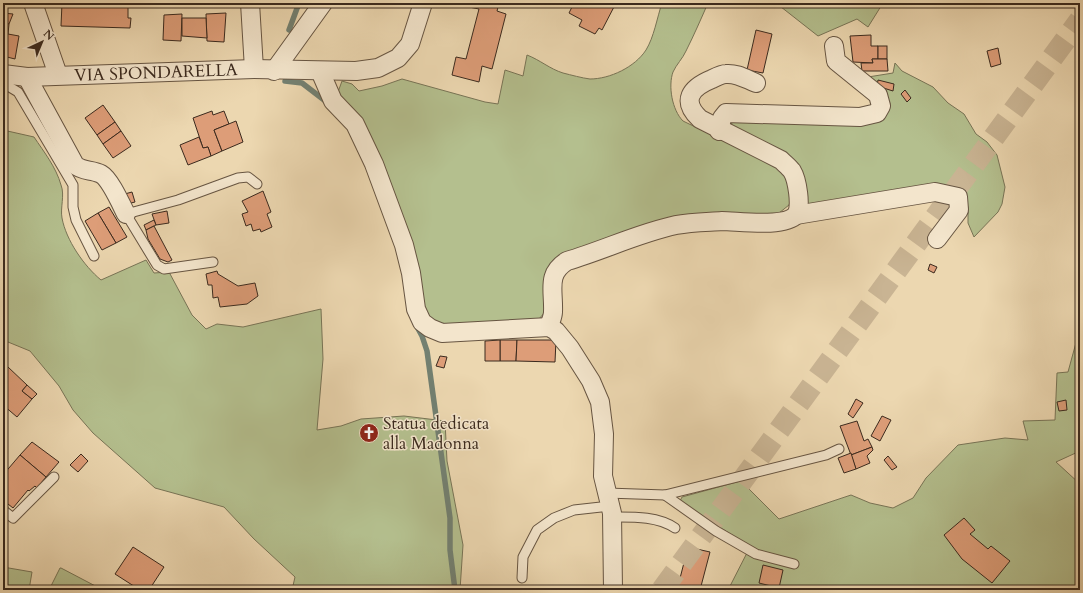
<svg xmlns="http://www.w3.org/2000/svg" width="1083" height="593" font-family="Cardo,serif">
<rect width="100%" height="100%" fill="#ecd7b0"/>
<filter id="stains"><feTurbulence type="fractalNoise" baseFrequency=".005" numOctaves="4"/><feColorMatrix values="0 0 0 0 .2 0 0 0 0 .09 0 0 0 0 .02 0 0 0 .5 -.17"/></filter>
<radialGradient id="worn" r=".72"><stop offset=".6" stop-color="#630" stop-opacity="0"/><stop offset="1" stop-color="#630" stop-opacity=".3"/></radialGradient>
<g fill="#b4bf8e" stroke="#787456">
<path d="M662 3H708C701 19 694 35 686 51 683 58 676 65 673 72 668 86 672 110 683 121L784 170 791 199 789 205 774 217 733 215 569 255 546 311 538 320 452 329 426 317 338 92 342 81 352 84 359 91 382 86 402 79 485 102 498 104 505 70 523 76 527 55C540 60 550 69 563 73 571 75 582 78 590 79 610 79 635 67 646 50 654 37 657 18 662 3Z"/>
<polygon points="776,3 883,3 868,27 857,19 818,36"/>
<polygon points="895,63 902,71 933,87 948,103 964,114 976,134 987,142 997,155 1005,187 1002,204 998,212 974,237 968,223 968,207 963,197 813,207 806,202 802,177 728,126 735,121 887,111 890,103 868,77 893,73"/>
<path d="M3 130 34 137C44 152 56 167 61 185 65 195 60 208 62 218 66 240 84 266 101 280L146 260 154 273 169 272 192 315 206 329 217 324 243 327 321 309 323 359 317 430 341 426 361 419 404 416 445 421 447 461 463 545 460 590H292L295 577 254 539 224 507 155 488 93 433 73 410 59 386 30 351 8 342 3 343Z"/>
<polygon points="1080,328 1080,451 1056,462 1080,484 1080,590 728,590 750,547 680,501 682,497 744,480 745,485 779,519 851,495 870,503 893,508 913,498 926,478 958,445 1005,438 1028,440 1023,421 1055,420 1057,373 1068,372"/>
<polygon points="3,567 32,572 29,590 3,590"/>
<polygon points="60,568 61,568 103,590 49,590"/>
</g>
<g fill="none" stroke-linecap="round" stroke-linejoin="round">
<g stroke="#738071" stroke-width="5.5">
<polyline points="289,30 299,3"/>
<polyline points="285,81 302,83 328,103"/>
<polyline points="415,323 422,336 427,351 450,518 450,550 455,590"/>
</g>
</g>
<g fill="#dd9d78" stroke="#3b2a1e">
<polygon points="62,3 128,3 128,18 131,18 130,28 61,26"/>
<polygon points="470,3 499,3 497,11 506,14 492,69 482,66 479,82 452,75 456,57 466,59 479,9 469,7"/>
<polygon points="574,3 616,3 602,30 599,28 595,34 579,26 582,20 569,13"/>
<polygon points="3,13 13,14 9,24 3,23"/>
<polygon points="226,13 224,42 207,41 206,14"/>
<polygon points="182,14 181,41 163,40 164,15"/>
<polygon points="182,18 206,18 207,38 182,36"/>
<polygon points="3,23 9,24 8,34 19,36 15,59 3,56"/>
<polygon points="756,30 772,34 763,73 747,70"/>
<polygon points="871,35 871,46 878,46 878,59 872,59 873,63 853,62 850,36"/>
<rect x="878" y="46" width="9" height="13"/>
<polygon points="998,48 1001,64 991,67 987,51"/>
<polygon points="872,59 887,59 888,71 862,71 861,63 873,63"/>
<polygon points="878,80 894,84 893,91 877,86"/>
<polygon points="905,90 911,98 907,102 901,94"/>
<polygon points="103,105 115,122 97,135 85,118"/>
<polygon points="212,111 213,115 224,111 229,124 214,130 222,151 211,156 208,147 203,148 193,118"/>
<polygon points="236,121 243,142 222,151 214,130"/>
<polygon points="115,122 121,131 103,144 97,135"/>
<polygon points="121,131 131,146 113,158 103,144"/>
<polygon points="199,137 203,148 208,147 211,156 188,165 180,145"/>
<polygon points="263,191 271,212 267,214 272,227 261,232 260,229 253,231 251,224 246,226 242,214 248,212 242,201"/>
<polygon points="132,192 135,202 127,204 121,195"/>
<polygon points="109,207 127,237 116,243 98,213"/>
<polygon points="167,211 169,223 156,225 152,214"/>
<polygon points="98,213 116,243 102,250 85,221"/>
<polygon points="154,220 156,225 146,230 144,225"/>
<polygon points="154,226 172,260 168,262 160,259 148,239 146,230"/>
<polygon points="930,264 937,267 934,273 928,270"/>
<polygon points="217,271 218,274 238,286 255,283 258,296 247,304 220,307 218,297 213,298 212,285 208,285 206,274"/>
<polygon points="500,340 517,340 516,361 500,361"/>
<polygon points="500,340 500,361 485,361 485,341"/>
<polygon points="517,340 556,340 555,362 516,361"/>
<polygon points="440,356 447,357 444,368 436,366"/>
<polygon points="8,367 27,385 22,391 32,399 17,417 3,405 3,373"/>
<polygon points="27,385 37,394 32,399 22,391"/>
<polygon points="856,399 863,403 853,418 848,414"/>
<polygon points="1066,400 1067,410 1059,411 1057,402"/>
<polygon points="882,416 891,420 880,441 871,436"/>
<polygon points="857,421 864,441 868,439 872,447 851,455 840,426"/>
<polygon points="32,442 59,462 46,477 20,455"/>
<polygon points="872,447 873,450 867,456 870,463 856,469 851,455"/>
<polygon points="851,453 856,469 844,473 838,458"/>
<polygon points="81,454 88,461 78,472 70,465"/>
<polygon points="20,455 46,477 37,488 35,486 29,491 28,490 13,508 3,500 3,475"/>
<polygon points="888,456 897,467 892,470 884,460"/>
<polygon points="964,518 975,530 970,534 988,549 991,546 1010,561 992,583 962,559 944,535"/>
<polygon points="133,547 164,567 149,590 140,590 115,574"/>
<polygon points="688,547 710,552 700,590 677,590"/>
<polygon points="763,565 783,570 779,588 759,583"/>
</g>
<g fill="none" stroke-linecap="round" stroke-linejoin="round">
<polyline stroke="#c9b493" stroke-width="22" stroke-dasharray="22 11" stroke-linecap="butt" points="662,590 1080,20"/>
<defs>
<g id="service">
<polyline points="3,83 18,92 73,185 73,207 76,220 94,256"/>
<polyline points="213,262 164,269 157,265 126,214 178,200 238,178 248,177 257,184"/>
<polyline points="607,493 665,495 826,455 839,449"/>
<polyline points="665,495 716,531 756,554 794,564"/>
<polyline points="3,510 13,518 54,477"/>
<path d="M612 517C633 517 657 516 675 528"/>
<polyline points="522,578 523,557 537,530 554,518 574,510 610,506"/>
</g>
<g id="minor">
<polyline points="33,3 58,75"/>
<polyline points="250,3 254,69"/>
<polyline points="274,71 323,3"/>
<polyline points="320,71 333,101 355,124 374,164 404,245 411,273 416,309 422,322 430,328 442,333 549,327 556,331 570,348 591,381 600,402 604,434 603,476 612,513 613,590"/>
<polyline points="3,74 27,77 254,69 356,71 378,68 398,58 410,44 423,3"/>
<path d="M27 77 75 165C83 172 92 169 101 174 110 179 121 204 126 214"/>
<polyline points="719,131 722,118 726,113 860,117 877,113 881,106 878,95 836,61 834,46"/>
<polyline points="796,215 935,192 958,197 959,210 937,239"/>
<path d="M549 327C550 322 553 317 553 312 554 290 546 274 567 261 604 250 639 233 676 225 691 222 707 222 722 221 738 221 784 228 796 215 802 207 797 179 792 171 789 167 785 164 781 160L700 119C681 101 690 88 712 79 716 77 722 74 726 74 737 73 746 79 756 83"/>
</g>
</defs>
<use href="#service" stroke="#675542" stroke-width="11"/>
<use href="#minor" stroke="#675542" stroke-width="20"/>
<use href="#service" stroke="#f3e5cc" stroke-width="9"/>
<use href="#minor" stroke="#f3e5cc" stroke-width="18"/>
</g>
<defs>
<symbol id="church-disc" viewBox="-11 -11 22 22"><circle r="9.5" fill="#8f2418" stroke="#f3e5cc"/><path d="M-1.2-6h2.4v3.5h3.3v2.4h-3.3V6h-2.4V-.1h-3.3v-2.4h3.3Z" fill="#fff"/></symbol>
</defs>
<g fill-rule="evenodd">
<use href="#church-disc" x="358" y="422" width="22" height="22"/>
</g>
<g text-anchor="middle" stroke-width="3" stroke-linejoin="round" paint-order="stroke">
<g font-size="17" fill="#3b2a1e" stroke="#f3e5cc">
<text transform="translate(156 72) rotate(-2)" y="6">VIA SPONDARELLA</text>
</g>
<g font-size="17" fill="#3b2a1e" stroke="#f3e5cc" text-anchor="start">
<text x="383" y="429">Statua dedicata<tspan x="383" dy="20">alla Madonna</tspan></text>
</g>
</g>
<rect width="1083" height="593" fill="none" stroke="#ecd7b0" stroke-width="16"/>
<rect x="4" y="4" width="1075" height="585" fill="none" stroke="#3b2a1e" stroke-width="2"/>
<rect x="8" y="8" width="1067" height="577" fill="none" stroke="#3b2a1e"/>
<g transform="translate(42 42) rotate(44)" stroke="#f3e5cc" stroke-width="3" paint-order="stroke">
<path d="M0-3L7 15L0 10L-7 15Z" fill="#3b2a1e"/>
<text y="-6" font-size="11" font-weight="bold" text-anchor="middle" fill="#3b2a1e">N</text>
</g>
<rect width="100%" height="100%" filter="url(#stains)"/>
<rect width="100%" height="100%" fill="url(#worn)"/>
</svg>
